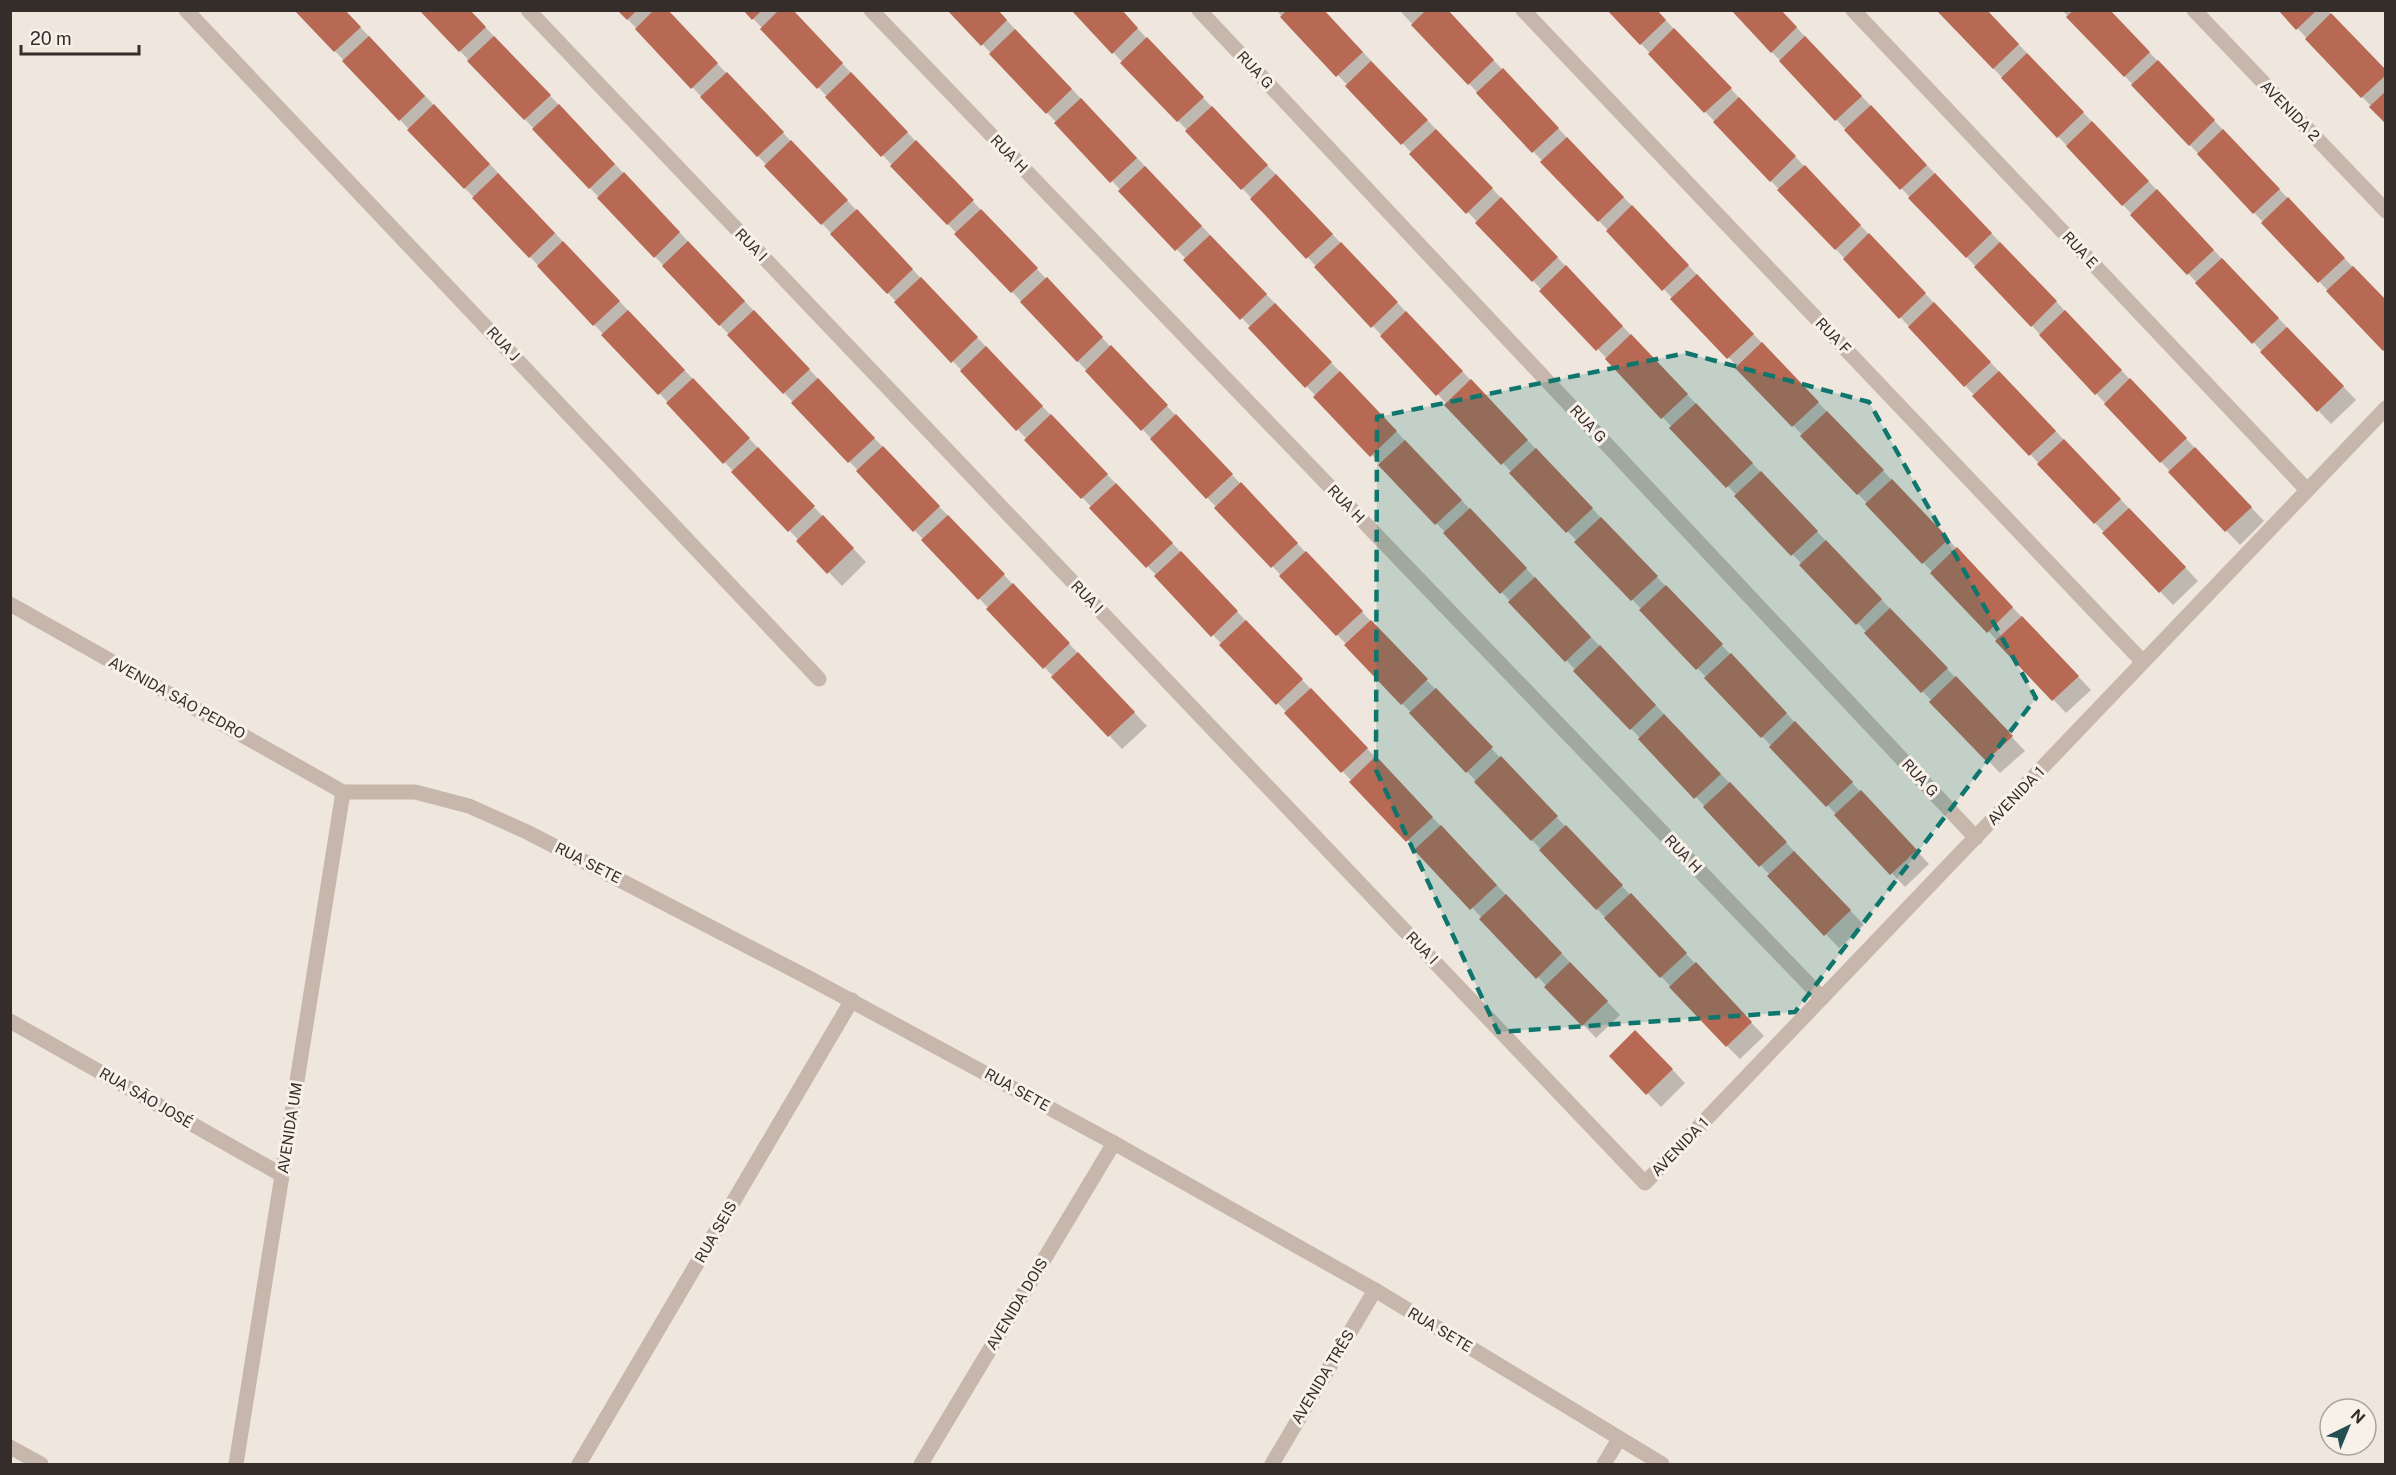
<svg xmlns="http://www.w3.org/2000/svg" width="2396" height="1475" font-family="'Public Sans',sans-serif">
<rect width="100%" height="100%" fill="#efe6de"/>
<g fill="#0003">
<polygon points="296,10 344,10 866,562 842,586"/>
<polygon points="469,10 1147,726 1122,749 460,51"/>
<polygon points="619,10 666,10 675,19 1620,1015 1596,1038"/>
<polygon points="745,10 792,10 800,19 1764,1036 1740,1059 1727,1046"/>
<polygon points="950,10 997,10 1864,925 1839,948"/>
<polygon points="1073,10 1120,10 1929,864 1905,887"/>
<polygon points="1276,10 1323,10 2025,751 2000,773"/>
<polygon points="1399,10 1446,10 2091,690 2066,713"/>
<polygon points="1609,10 1656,10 2198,581 2173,605"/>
<polygon points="1780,10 2264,521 2240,545 1772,52"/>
<polygon points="1938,10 1986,10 2356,400 2331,424"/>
<polygon points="2062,10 2109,10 2172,76 2386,302 2386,352"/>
<polygon points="2280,10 2327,10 2386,71 2386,122"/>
<polygon points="1649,1045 1685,1083 1661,1107 1611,1056"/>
</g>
<g fill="#b76954">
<polygon points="294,10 345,10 361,27 334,52"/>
<polygon points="419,10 470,10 486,27 459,52"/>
<polygon points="617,10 637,10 627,20"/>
<polygon points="654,10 668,10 718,63 691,89 635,29"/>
<polygon points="743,10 762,10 752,20"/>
<polygon points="779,10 793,10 843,63 817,89 760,29"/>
<polygon points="947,10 998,10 1007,20 981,46"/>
<polygon points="1071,10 1122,10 1138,28 1112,54"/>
<polygon points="1287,10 1324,10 1363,52 1336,77 1280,17"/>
<polygon points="1426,10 1448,10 1494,60 1468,85 1411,25"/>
<polygon points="1607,10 1657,10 1666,20 1640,45"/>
<polygon points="1731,10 1781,10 1797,27 1771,53"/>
<polygon points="1936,10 1987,10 2019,44 1993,69"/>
<polygon points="2074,10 2110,10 2150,52 2124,77 2066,17"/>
<polygon points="2278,10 2317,10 2296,30"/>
<polygon points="2331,13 2386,70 2386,75 2361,98 2305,39"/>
<polygon points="1674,28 1732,88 1704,113 1648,54"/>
<polygon points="1015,29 1072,89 1046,114 989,54"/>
<polygon points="369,36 425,96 399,121 342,61"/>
<polygon points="494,36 551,95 524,120 467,61"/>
<polygon points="1805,36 1862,96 1835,121 1779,61"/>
<polygon points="1147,37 1204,97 1177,122 1120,63"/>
<polygon points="2027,53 2084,112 2057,138 2001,78"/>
<polygon points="2158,60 2215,120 2189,146 2131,85"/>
<polygon points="1371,61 1428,120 1401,145 1345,86"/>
<polygon points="1503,68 1559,128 1532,153 1476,93"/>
<polygon points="727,72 784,132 757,157 700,97"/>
<polygon points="851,72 908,132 881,157 825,97"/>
<polygon points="2386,91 2386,124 2369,107"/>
<polygon points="1739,97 1796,156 1770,182 1713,122"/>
<polygon points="1081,98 1137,158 1110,183 1054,123"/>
<polygon points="434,104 490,164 464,189 407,130"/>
<polygon points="559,104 615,164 589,189 532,129"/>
<polygon points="1871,105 1927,165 1900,190 1844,130"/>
<polygon points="1212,106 1268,165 1241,190 1185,131"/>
<polygon points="2092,121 2149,181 2122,206 2066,146"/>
<polygon points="1436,129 1493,188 1466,214 1409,154"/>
<polygon points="2223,129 2280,189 2253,214 2197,154"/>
<polygon points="1567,137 1624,197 1598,222 1540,162"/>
<polygon points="791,140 848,200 821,225 764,166"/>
<polygon points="916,140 974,200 947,225 890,166"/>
<polygon points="1805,165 1861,225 1835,250 1777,190"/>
<polygon points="1145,166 1202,226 1175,251 1118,191"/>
<polygon points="624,172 680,232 654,258 597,198"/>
<polygon points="498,173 555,233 529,258 472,198"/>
<polygon points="1935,173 1992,233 1966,258 1908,198"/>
<polygon points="1276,174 1333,234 1306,259 1250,199"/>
<polygon points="2157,189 2214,250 2187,275 2130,215"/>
<polygon points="1501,197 1558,257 1532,282 1475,223"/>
<polygon points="2288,197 2345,258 2318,283 2261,223"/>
<polygon points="1632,205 1689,265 1662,291 1606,231"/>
<polygon points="857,209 913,269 887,294 830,234"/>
<polygon points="981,209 1038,268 1011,293 954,234"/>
<polygon points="1869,233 1926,293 1899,319 1843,259"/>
<polygon points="1210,235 1267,294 1240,320 1183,260"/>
<polygon points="563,241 620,301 593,326 537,266"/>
<polygon points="688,241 745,301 719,326 662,266"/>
<polygon points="1341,242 1398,302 1371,328 1314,267"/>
<polygon points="2000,242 2057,301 2031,327 1974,267"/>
<polygon points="2222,258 2279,318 2252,344 2195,283"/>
<polygon points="1566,265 1623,326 1596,351 1539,291"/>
<polygon points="2353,266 2386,300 2386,348 2383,351 2326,291"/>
<polygon points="1697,274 1754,334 1727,359 1670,299"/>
<polygon points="921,277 978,337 951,363 894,302"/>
<polygon points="1047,277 1103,337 1077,362 1020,302"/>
<polygon points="1934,302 1991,362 1964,387 1908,327"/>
<polygon points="1275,303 1332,362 1305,388 1248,328"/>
<polygon points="628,310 685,370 658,395 601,335"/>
<polygon points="754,310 810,369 783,394 727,335"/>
<polygon points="2065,310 2122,370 2095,395 2039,335"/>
<polygon points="1406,311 1463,371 1436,396 1380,336"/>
<polygon points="2287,327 2344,386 2317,412 2260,352"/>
<polygon points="1631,334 1688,394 1661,419 1605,359"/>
<polygon points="1762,342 1819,402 1792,427 1735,368"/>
<polygon points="1111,345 1168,405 1141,431 1085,371"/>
<polygon points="986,346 1043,406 1016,431 960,371"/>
<polygon points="1340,371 1397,431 1370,457 1313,397"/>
<polygon points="1999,371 2056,431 2029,456 1972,396"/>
<polygon points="693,378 750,438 723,464 666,403"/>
<polygon points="818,378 875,438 848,463 791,403"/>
<polygon points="2130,378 2187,438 2160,463 2104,404"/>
<polygon points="1471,379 1528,440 1501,465 1444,405"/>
<polygon points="1696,403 1753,463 1726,488 1669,428"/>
<polygon points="1827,411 1884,470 1857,495 1800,436"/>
<polygon points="1051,414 1108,474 1081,499 1024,440"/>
<polygon points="1176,414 1233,474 1206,499 1150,439"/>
<polygon points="2064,439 2121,499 2094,524 2037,464"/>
<polygon points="1405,440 1462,500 1435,525 1378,465"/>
<polygon points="883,446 940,506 913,532 856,471"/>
<polygon points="758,447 815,506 788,532 731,472"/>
<polygon points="2195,447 2252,507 2225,532 2168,472"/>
<polygon points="1536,448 1593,508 1566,533 1509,473"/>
<polygon points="1761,471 1818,531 1791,556 1734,496"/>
<polygon points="1892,479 1949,539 1922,564 1865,504"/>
<polygon points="1241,482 1298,543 1271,568 1214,508"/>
<polygon points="1116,483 1173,543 1146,568 1089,508"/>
<polygon points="1470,508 1527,568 1500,594 1443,533"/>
<polygon points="2129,508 2186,567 2159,593 2102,533"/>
<polygon points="823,515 854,548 827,574 796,541"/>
<polygon points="948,515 1005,574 978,600 921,540"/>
<polygon points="1601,517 1658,576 1631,601 1574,542"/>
<polygon points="1826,540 1882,599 1856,625 1799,565"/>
<polygon points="1957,547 2013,607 1987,633 1930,573"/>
<polygon points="1181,551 1238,611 1211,637 1154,576"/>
<polygon points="1306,551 1363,611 1336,636 1279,576"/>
<polygon points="1535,577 1591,637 1565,662 1508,602"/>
<polygon points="1013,583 1070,643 1043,669 986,609"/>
<polygon points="1666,585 1723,644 1696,670 1639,610"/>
<polygon points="1890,608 1948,668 1921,693 1864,633"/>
<polygon points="2022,616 2079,676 2052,701 1995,641"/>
<polygon points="1246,620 1303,679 1276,705 1219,645"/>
<polygon points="1371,620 1428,679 1401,705 1344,645"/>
<polygon points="1600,645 1656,705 1630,730 1573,671"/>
<polygon points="1078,652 1135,712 1108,737 1051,677"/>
<polygon points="1731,653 1787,713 1761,738 1704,678"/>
<polygon points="1956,676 2013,736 1986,761 1929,702"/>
<polygon points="1311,688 1368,748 1341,773 1284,713"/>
<polygon points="1436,688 1493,747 1466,773 1409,713"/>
<polygon points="1664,714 1721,774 1694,799 1638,739"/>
<polygon points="1795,721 1853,782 1826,807 1769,747"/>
<polygon points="1376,756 1433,817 1406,842 1349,782"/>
<polygon points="1501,756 1558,816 1531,841 1474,782"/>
<polygon points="1730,782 1787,842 1759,867 1703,807"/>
<polygon points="1861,790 1917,850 1890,875 1834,815"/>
<polygon points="1441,825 1497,885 1470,910 1414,850"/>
<polygon points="1566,825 1623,885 1596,910 1539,850"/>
<polygon points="1794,851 1851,910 1824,936 1767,876"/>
<polygon points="1631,893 1687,953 1660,978 1604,918"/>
<polygon points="1506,894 1562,953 1536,979 1479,919"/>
<polygon points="1570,962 1608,1001 1582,1026 1544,987"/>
<polygon points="1696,962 1752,1022 1726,1047 1669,987"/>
<polygon points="1635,1030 1673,1069 1646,1095 1609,1056"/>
</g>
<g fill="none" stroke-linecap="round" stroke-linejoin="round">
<g stroke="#c6b6ab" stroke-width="15">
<polyline points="186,10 819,679"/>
<polyline points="528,10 1645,1183 2386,408"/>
<polyline points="871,10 1822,998"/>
<polyline points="1199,10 1976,838"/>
<polyline points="1523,10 2143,662"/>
<polyline points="1853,10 2307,490"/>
<polyline points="2194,10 2386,211"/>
<polyline points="10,604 343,792 415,792 469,806 527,832 809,978 1114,1143 1375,1290 1662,1464"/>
<polyline points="10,1021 282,1175"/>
<polyline points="10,1447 41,1464"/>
<polyline points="236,1464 343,792"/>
<polyline points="579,1464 852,1000"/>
<polyline points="921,1464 1114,1143"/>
<polyline points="1272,1464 1375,1290"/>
<polyline points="1604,1464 1619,1439"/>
</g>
</g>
<path fill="#0f766e" fill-opacity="0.2" stroke="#0f766e" stroke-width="4.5" stroke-dasharray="12 8" stroke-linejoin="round" d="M1686 353 1869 402 2036 698 1795 1012 1498 1032 1376 770 1377 417Z"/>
<g text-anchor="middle" stroke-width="6" stroke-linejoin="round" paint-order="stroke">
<g font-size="15" fill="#352d29" stroke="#f7f1ea">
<text transform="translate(1255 70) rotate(47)" y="5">RUA G</text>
<text transform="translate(2290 111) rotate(46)" y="5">AVENIDA 2</text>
<text transform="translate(1009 154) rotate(46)" y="5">RUA H</text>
<text transform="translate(751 245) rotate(46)" y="5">RUA I</text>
<text transform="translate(2080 250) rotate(47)" y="5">RUA E</text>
<text transform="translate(1833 336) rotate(46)" y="5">RUA F</text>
<text transform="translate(503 344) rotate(47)" y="5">RUA J</text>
<text transform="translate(1588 424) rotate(47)" y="5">RUA G</text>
<text transform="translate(1346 504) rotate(46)" y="5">RUA H</text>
<text transform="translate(1087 597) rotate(46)" y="5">RUA I</text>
<text transform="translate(177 698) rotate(29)" y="5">AVENIDA SÃO PEDRO</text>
<text transform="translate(1920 778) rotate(47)" y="5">RUA G</text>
<text transform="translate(2016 796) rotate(-46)" y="5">AVENIDA 1</text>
<text transform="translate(1683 854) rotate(46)" y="5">RUA H</text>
<text transform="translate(588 863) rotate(27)" y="5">RUA SETE</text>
<text transform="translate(1422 948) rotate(46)" y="5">RUA I</text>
<text transform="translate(1017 1090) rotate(29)" y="5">RUA SETE</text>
<text transform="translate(146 1098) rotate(30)" y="5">RUA SÃO JOSÉ</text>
<text transform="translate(290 1128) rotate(-81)" y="5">AVENIDA UM</text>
<text transform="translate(1680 1147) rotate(-46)" y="5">AVENIDA 1</text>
<text transform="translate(716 1232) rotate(-60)" y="5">RUA SEIS</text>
<text transform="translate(1017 1304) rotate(-59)" y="5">AVENIDA DOIS</text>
<text transform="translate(1440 1330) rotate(31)" y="5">RUA SETE</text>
<text transform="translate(1323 1377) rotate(-59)" y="5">AVENIDA TRÊS</text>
</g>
</g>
<rect width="2396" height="1475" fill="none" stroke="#352d29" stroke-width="24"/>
<g transform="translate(2348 1427) rotate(43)"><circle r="28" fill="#f7f1ea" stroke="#a9a39d" stroke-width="1.5"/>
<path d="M0-4.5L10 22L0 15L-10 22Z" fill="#245051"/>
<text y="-9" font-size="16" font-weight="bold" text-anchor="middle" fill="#352d29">N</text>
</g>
<path d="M21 45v9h118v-9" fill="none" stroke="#352d29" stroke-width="3"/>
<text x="30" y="45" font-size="18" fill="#352d29" stroke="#f7f1ea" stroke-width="4.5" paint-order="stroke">20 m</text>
</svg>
